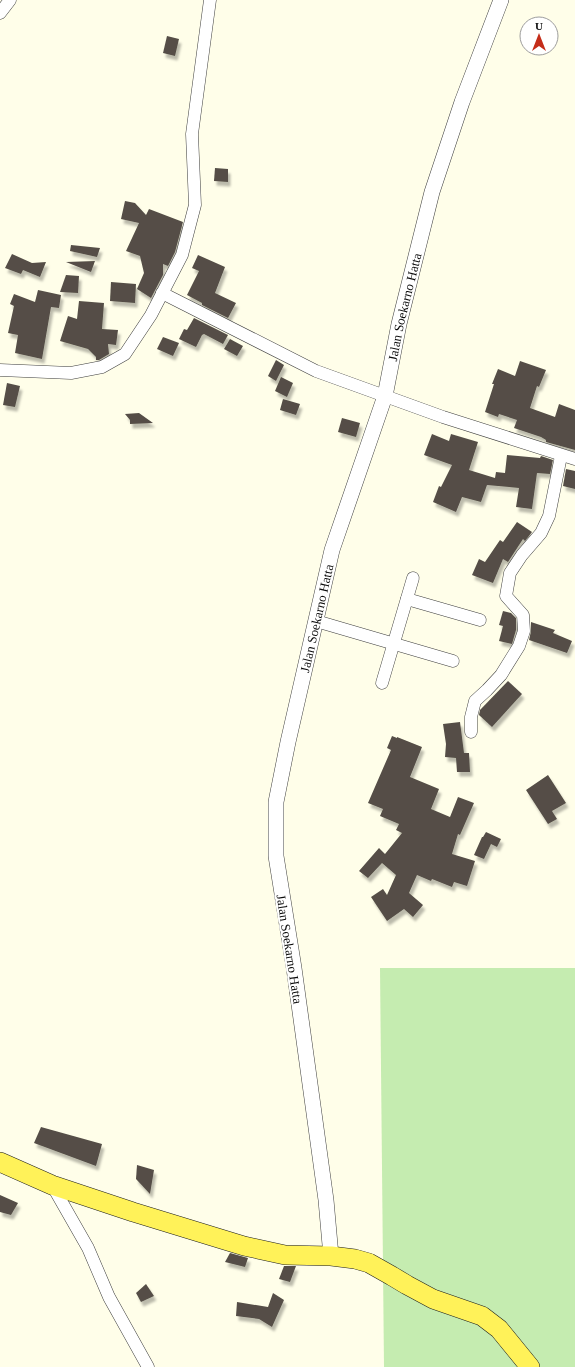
<svg xmlns="http://www.w3.org/2000/svg" width="575" height="1367" font-family="Georgia,serif">
<defs>
<filter id="shadow"><feDropShadow dx="2.5" dy="4.5" stdDeviation="1" flood-color="#0004"/></filter>
</defs>
<rect width="100%" height="100%" fill="#fffee9"/>
<polygon fill="#c5ecb0" points="380,968 575,968 575,1367 384,1367"/>
<g fill="#544e46" filter="url(#shadow)">
<polygon points="167,36 179,39 175,56 163,53"/>
<polygon points="215,168 228,169 228,182 214,181"/>
<polygon points="125,201 135,203 146,215 149,209 183,222 175,252 168,266 163,264 163,275 151,298 137,289 144,273 140,256 126,251 139,223 121,219"/>
<polygon points="71,245 100,248 97,257 70,251"/>
<polygon points="12,254 32,263 46,262 40,277 23,270 21,274 5,268"/>
<polygon points="198,255 225,267 215,293 236,303 228,318 202,305 202,303 187,295 199,271 192,268"/>
<polygon points="95,261 91,272 66,262"/>
<polygon points="66,275 79,276 78,293 60,292"/>
<polygon points="111,282 136,284 135,303 110,301"/>
<polygon points="38,290 61,295 59,308 51,307 42,359 15,353 18,335 8,333 14,306 10,304 14,294 35,302"/>
<polygon points="79,301 104,303 102,329 118,330 116,345 108,344 109,354 99,360 96,360 96,357 88,349 60,341 68,316 77,319"/>
<polygon points="194,318 228,335 223,344 204,334 202,335 196,347 179,339 184,329 187,330"/>
<polygon points="163,337 179,343 173,356 157,349"/>
<polygon points="230,339 243,346 237,356 224,349"/>
<polygon points="276,360 284,365 276,381 268,376"/>
<polygon points="520,361 546,370 539,387 537,386 530,408 555,417 559,404 575,410 575,450 546,442 546,440 541,437 514,428 517,420 499,414 498,417 485,412 494,384 492,384 498,369 515,376"/>
<polygon points="281,377 293,383 287,397 275,391"/>
<polygon points="7,383 20,386 15,407 3,405"/>
<polygon points="283,399 300,404 296,415 280,410"/>
<polygon points="139,413 153,423 130,424 130,420 125,414"/>
<polygon points="342,418 360,423 356,437 338,432"/>
<polygon points="432,434 449,441 451,434 478,442 469,470 495,478 496,472 505,473 507,455 540,458 541,456 553,460 550,474 537,473 532,509 516,507 519,488 487,485 481,502 462,497 456,512 433,502 439,486 441,487 452,465 424,455"/>
<polygon points="566,469 575,471 575,489 563,486"/>
<polygon points="517,522 532,532 525,541 523,539 508,562 503,559 493,583 472,575 479,559 485,562 500,540 503,542"/>
<polygon points="503,611 511,613 516,618 516,630 512,644 499,641 503,626 499,625"/>
<polygon points="531,622 555,630 553,633 572,641 567,653 529,640 531,631"/>
<polygon points="508,681 522,694 492,727 479,715 480,710"/>
<polygon points="460,722 464,753 469,753 470,772 457,772 456,758 445,757 446,744 443,724"/>
<polygon points="392,736 397,738 397,737 422,747 410,777 439,789 431,809 450,817 458,797 474,803 460,835 458,834 452,854 475,861 467,886 454,882 452,887 432,879 431,881 417,875 409,893 423,905 413,917 404,909 387,921 371,897 383,889 387,895 396,875 382,863 368,878 359,871 379,848 385,854 402,833 396,830 399,824 380,816 383,809 368,803 391,750 387,748"/>
<polygon points="548,775 566,803 552,811 557,819 548,824 526,790"/>
<polygon points="486,832 501,839 497,847 491,844 484,859 474,855 482,837 483,837"/>
<polygon points="41,1127 102,1144 96,1166 34,1143"/>
<polygon points="137,1165 154,1170 150,1194 136,1179"/>
<polygon points="0,1195 18,1203 11,1215 0,1212"/>
<polygon points="230,1253 248,1258 245,1267 225,1262"/>
<polygon points="284,1266 296,1266 290,1282 279,1279"/>
<polygon points="146,1284 154,1296 141,1302 136,1293"/>
<polygon points="273,1293 284,1300 272,1327 259,1319 236,1316 237,1302 268,1307"/>
</g>
<g fill="none" stroke-linecap="round" stroke-linejoin="round">
<defs>
<g id="minor">
<polyline points="0,13 10,0"/>
<polyline points="162,293 316,371 443,417 575,459"/>
<polyline points="0,370 71,373 102,367 125,354 151,315 182,255 195,205 192,134 210,0"/>
<polyline points="407,599 480,620"/>
<polyline points="316,621 453,661"/>
<polyline points="382,683 413,578"/>
<polyline points="471,732 471,717 475,701 487,690 501,675 519,646 524,631 523,615 506,596 510,573 522,555 541,533 549,516 561,456"/>
<polyline points="52,1185 88,1248 109,1297 148,1367"/>
</g>
<g id="tertiary">
<path id="s1" d="M331 1256 326 1200 294 968 276 856V802L288 742 332 550 385 396 399 324 432 192 462 102 501 0"/>
</g>
<polyline id="primary" points="0,1162 52,1185 133,1212 244,1246 285,1255 331,1256 355,1259 369,1263 392,1276 407,1285 433,1299 482,1316 499,1329 530,1367"/>
</defs>
<use href="#minor" stroke="#3e3e3e" stroke-width="13"/>
<use href="#tertiary" stroke="#3e3e3e" stroke-width="16"/>
<use href="#primary" stroke="#1c1c1c" stroke-width="20"/>
<use href="#minor" stroke="#fff" stroke-width="12"/>
<use href="#tertiary" stroke="#fff" stroke-width="15"/>
<use href="#primary" stroke="#fff259" stroke-width="19"/>
</g>
<g text-anchor="middle" stroke-width="4" stroke-linejoin="round" paint-order="stroke">
<g font-size="13" fill="#0b0b0b" stroke="#fff">
<text dy="5" stroke="none"><textPath href="#s1" startOffset="970">Jalan Soekarno Hatta</textPath></text>
<text dy="5" stroke="none"><textPath href="#s1" startOffset="646">Jalan Soekarno Hatta</textPath></text>
<text transform="translate(290 949) rotate(81)" y="5">Jalan Soekarno Hatta</text>
</g>
</g>
<g transform="translate(539 36)"><circle r="19" fill="#ffffff" stroke="#9d9d9d"/>
<path d="M0-3L7 15L0 10L-7 15Z" fill="#c42d19"/>
<text y="-6" font-size="11" font-weight="bold" text-anchor="middle" fill="#0b0b0b">U</text>
</g>
</svg>
